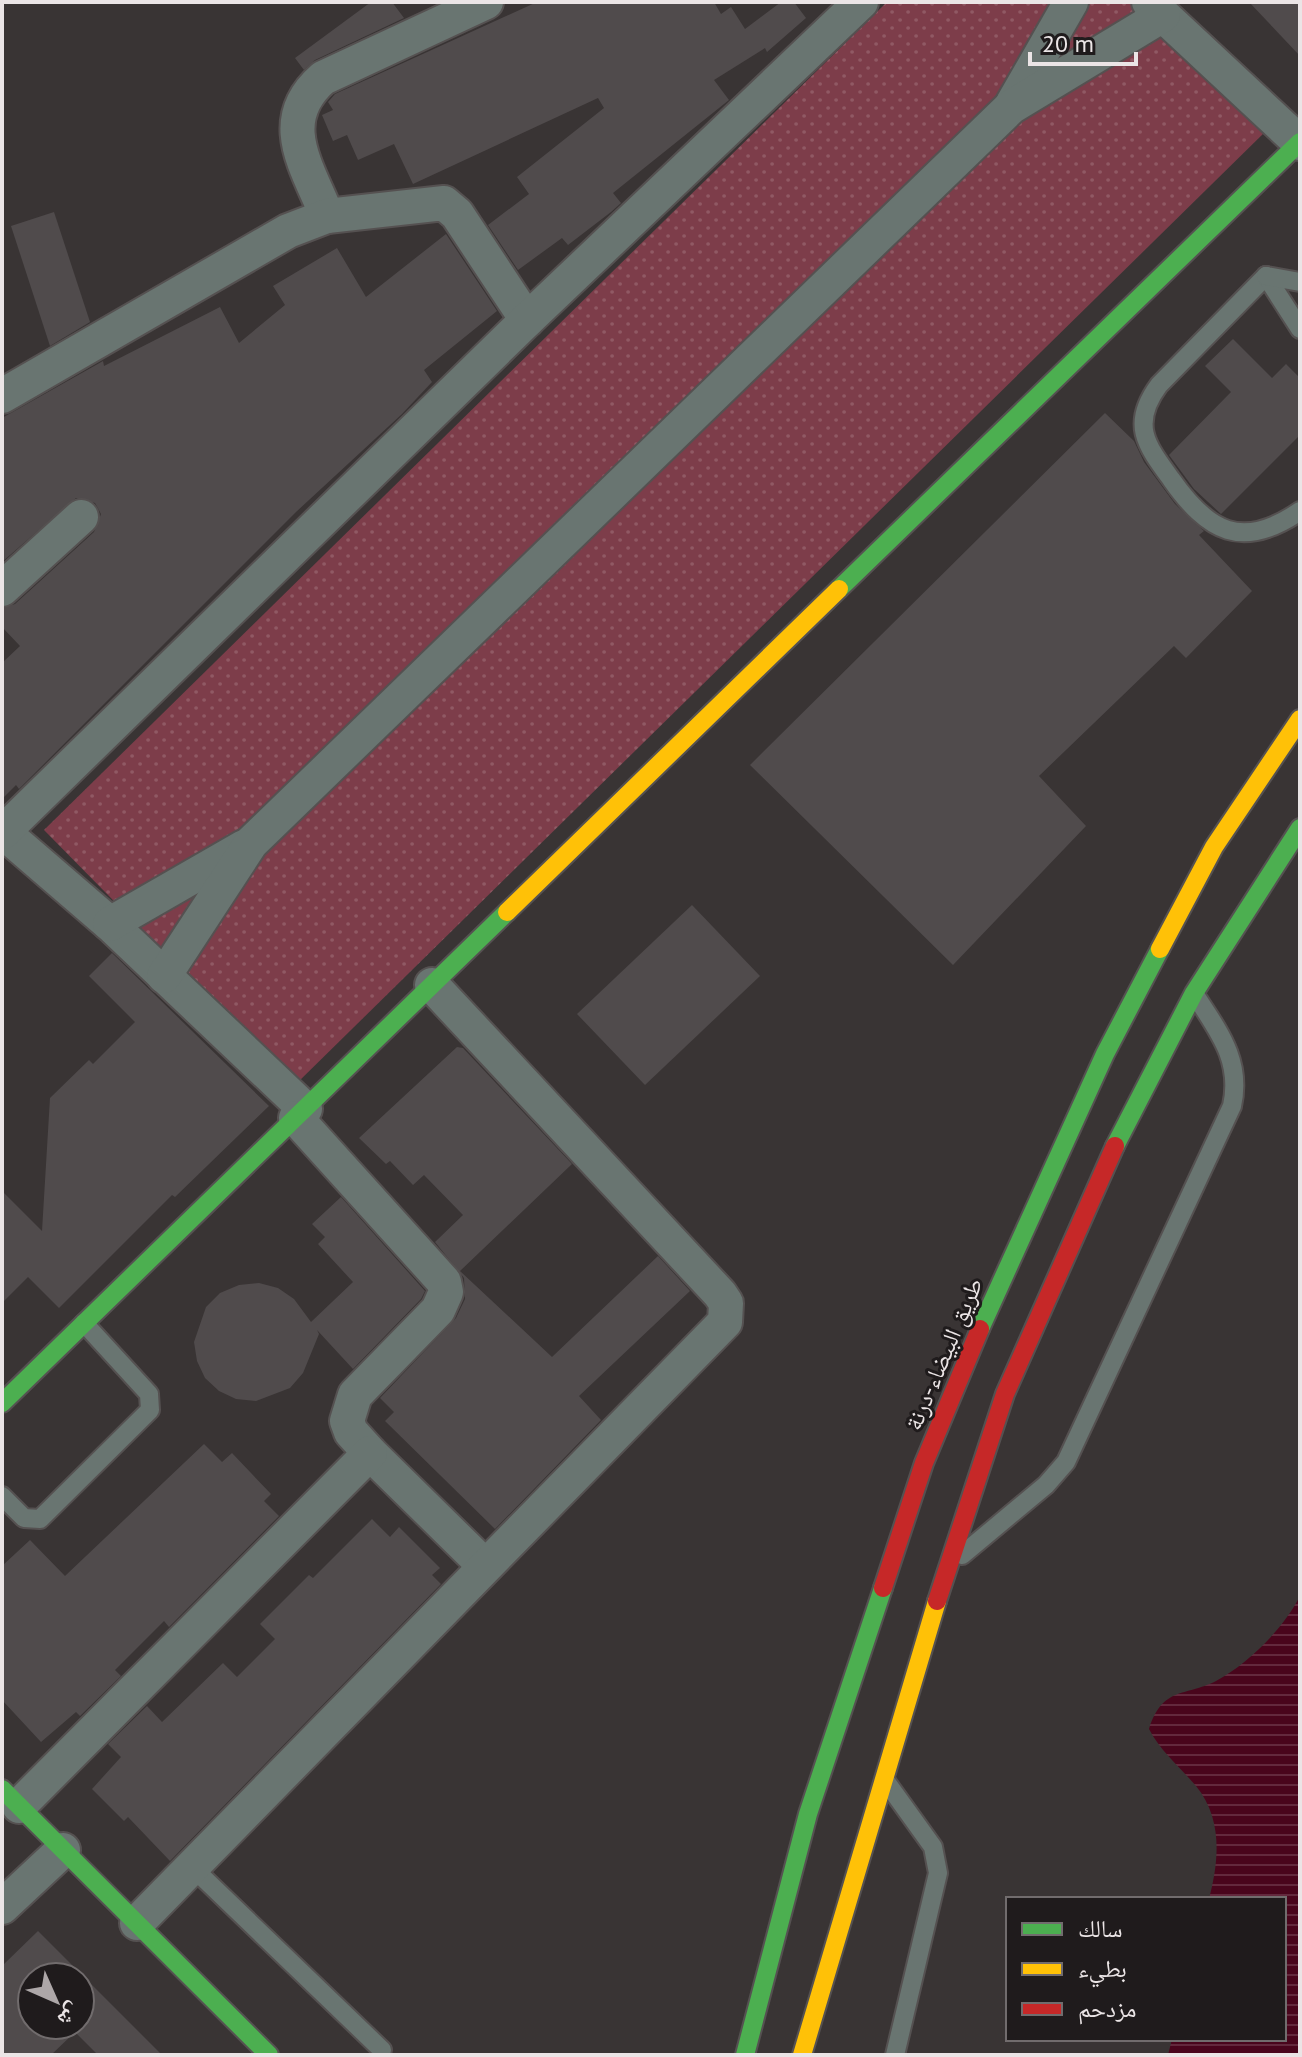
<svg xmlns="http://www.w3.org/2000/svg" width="1302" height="2057" font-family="'PT Sans','Noto Naskh Arabic',sans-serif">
<defs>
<pattern id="grass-dots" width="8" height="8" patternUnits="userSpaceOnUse" patternTransform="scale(2)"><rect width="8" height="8" fill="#7d3d4a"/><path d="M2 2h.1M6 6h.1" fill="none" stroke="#905964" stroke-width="1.8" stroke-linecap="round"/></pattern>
<pattern id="water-rules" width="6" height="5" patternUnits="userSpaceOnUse" patternTransform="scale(2)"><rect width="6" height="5" fill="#49051c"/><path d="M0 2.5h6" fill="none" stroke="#63293d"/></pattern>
</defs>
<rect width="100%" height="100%" fill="#393434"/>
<polygon fill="url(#grass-dots)" points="887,2 1142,2 1267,130 295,1085 44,830"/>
<path fill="url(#water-rules)" d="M1300 1596V2055H1168L1172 2039H1284V1899H1209C1219 1861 1223 1819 1196 1786 1179 1766 1161 1752 1149 1729 1163 1686 1184 1697 1216 1681 1249 1663 1283 1629 1300 1596Z"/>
<g fill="#504b4c" fill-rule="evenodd">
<polygon points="371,2 392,2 404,18 315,60 304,70 295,58"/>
<polygon points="537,2 714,2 721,14 731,7 745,29 781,2 794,2 806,18 767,52 765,48 714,80 729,100 613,193 621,203 611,212 568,245 562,238 518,270 488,225 529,194 517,177 604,108 598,98 413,184 394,144 358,160 347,135 333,141 322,115 333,110 328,102 335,94"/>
<polygon points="1249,2 1300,2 1300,56"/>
<polygon points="54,212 90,322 50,346 11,226"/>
<polygon points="446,234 497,311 424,370 432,382 402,414 296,512 19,789 16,785 2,799 2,663 20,646 2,627 2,608 15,604 94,532 101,514 95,503 76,498 2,562 2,418 103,361 104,366 220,307 239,343 285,305 273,286 337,248 366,297"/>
<polygon points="1233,339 1272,378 1286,364 1300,378 1300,435 1221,514 1194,489 1169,455 1231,392 1205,366"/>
<polygon points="1105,413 1134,441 1144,462 1175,504 1204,531 1199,535 1252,591 1186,658 1174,646 1039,776 1086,826 953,965 750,765"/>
<polygon points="692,905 760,976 645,1085 577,1014"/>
<polygon points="112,953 269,1106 175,1197 172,1195 59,1308 28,1277 2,1303 2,1191 42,1231 50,1098 89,1060 93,1064 135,1022 89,976"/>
<polygon points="457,1047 463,1048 572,1164 460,1271 552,1357 658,1256 690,1291 579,1396 601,1420 495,1529 385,1421 394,1412 380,1398 456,1318 465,1299 464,1278 435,1242 463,1215 424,1175 413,1185 390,1161 386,1164 359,1138"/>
<polygon points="341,1197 425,1291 421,1299 353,1369 317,1330 319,1334 303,1373 290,1388 256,1401 236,1399 219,1391 205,1378 197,1361 194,1342 206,1307 220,1293 239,1285 259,1283 278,1288 294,1299 311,1322 353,1282 318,1244 325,1237 312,1224"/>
<polygon points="204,1444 222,1462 232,1453 271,1494 264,1501 279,1516 169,1627 164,1621 115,1670 121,1676 80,1716 76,1712 41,1742 2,1700 2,1566 30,1540 65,1576"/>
<polygon points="372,1519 390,1537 399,1527 440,1568 432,1575 441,1584 170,1861 128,1817 124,1821 92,1789 121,1757 108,1744 147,1706 162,1722 223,1663 237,1677 275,1639 260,1624 309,1575 313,1578"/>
<path d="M38 1931 162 2055H98L75 2032 51 2055H2V1966ZM32 1977H80V2025H32Z"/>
</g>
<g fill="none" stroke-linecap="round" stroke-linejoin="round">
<defs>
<g id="lane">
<path d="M1266 276 1159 385C1130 424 1146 445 1171 479 1208 532 1242 551 1300 511"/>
<polyline points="1266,276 1300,329"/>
<polyline points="1266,276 1300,282"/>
<polyline points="2,1496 24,1518 40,1519 150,1410 149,1394 84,1323"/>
<path d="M962 1555 1046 1485 1066 1462 1232 1106C1242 1061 1219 1032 1195 995"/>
<polyline points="887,1783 933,1847 938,1873 895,2055"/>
<polyline points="191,1866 382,2050"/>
</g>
<g id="street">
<polyline points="1149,2 1300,143"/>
<polyline points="1013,103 1071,2"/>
<path d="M327 216C307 166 274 121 323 78L486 2"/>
<polyline points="2,396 288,231 327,216 444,203 457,214 527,320"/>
<polyline points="2,589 81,517"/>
<polyline points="2,831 110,924 305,1109"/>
<polyline points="3,832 527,320 861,2"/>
<polyline points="110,924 244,847"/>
<polyline points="164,976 251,843 1011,107 1163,15"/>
<polyline points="296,1118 444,1282 446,1292 438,1310 355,1395 347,1421 351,1432 370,1453 485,1566"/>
<polyline points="19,1806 370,1453"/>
<polyline points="2,1907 63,1850"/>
<polyline points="137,1923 725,1322 726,1303 720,1294 432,985"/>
</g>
<g id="fast">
<polyline points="839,589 1300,142"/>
<polyline points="1115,1146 1194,993 1300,828"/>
<polyline points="980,1329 1105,1054 1160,949"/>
<polyline points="2,1403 507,912"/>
<polyline points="2,1789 269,2055"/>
<polyline points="745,2055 808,1814 883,1588"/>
</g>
<g id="slow">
<polyline points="507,912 839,589"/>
<polyline points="1160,949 1214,847 1300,719"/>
<polyline points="802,2055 937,1601"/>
</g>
<g id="jam">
<polyline points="883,1588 924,1463 980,1329"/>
<polyline points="937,1601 1005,1394 1115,1146"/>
</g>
</defs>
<use href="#lane" stroke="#555151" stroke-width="22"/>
<use href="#street" stroke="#555151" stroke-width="38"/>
<use href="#fast" stroke="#555151" stroke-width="22"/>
<use href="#slow" stroke="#555151" stroke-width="22"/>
<use href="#jam" stroke="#555151" stroke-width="22"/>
<use href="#lane" stroke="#697571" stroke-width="18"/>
<use href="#street" stroke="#697571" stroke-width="34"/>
<use href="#fast" stroke="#4caf50" stroke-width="18"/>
<use href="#slow" stroke="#ffc107" stroke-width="18"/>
<use href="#jam" stroke="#c62828" stroke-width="18"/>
</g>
<g text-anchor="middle" stroke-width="6" stroke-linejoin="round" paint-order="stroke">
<g font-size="24" fill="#ebe5e6" stroke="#1f1b1c">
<text transform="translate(944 1354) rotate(-67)" y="8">طريق البيضاء-درنة</text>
</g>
</g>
<rect width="1302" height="2057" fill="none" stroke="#ebe5e6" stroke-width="8"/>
<rect x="1006" y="1897" width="280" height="144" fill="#1f1b1c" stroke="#716c6d" stroke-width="2"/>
<rect x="1022" y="1923" width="40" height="12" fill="#4caf50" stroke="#716c6d" stroke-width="2"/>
<text x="1078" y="1937" font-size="24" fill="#ebe5e6">سالك</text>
<rect x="1022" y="1963" width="40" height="12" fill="#ffc107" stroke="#716c6d" stroke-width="2"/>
<text x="1078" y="1977" font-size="24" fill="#ebe5e6">بطيء</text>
<rect x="1022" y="2003" width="40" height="12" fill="#c62828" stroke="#716c6d" stroke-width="2"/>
<text x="1078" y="2017" font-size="24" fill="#ebe5e6">مزدحم</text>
<g transform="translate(56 2001) rotate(135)"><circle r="38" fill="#1f1b1c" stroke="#716c6d" stroke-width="2"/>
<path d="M0-6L14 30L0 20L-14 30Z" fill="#ada7a8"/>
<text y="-12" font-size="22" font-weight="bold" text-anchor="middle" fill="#ebe5e6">ش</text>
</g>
<path d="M1030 52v12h106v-12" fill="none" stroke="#ebe5e6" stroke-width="4"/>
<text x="1042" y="52" font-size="24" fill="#ebe5e6" stroke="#1f1b1c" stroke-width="6" paint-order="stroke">20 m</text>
</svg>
